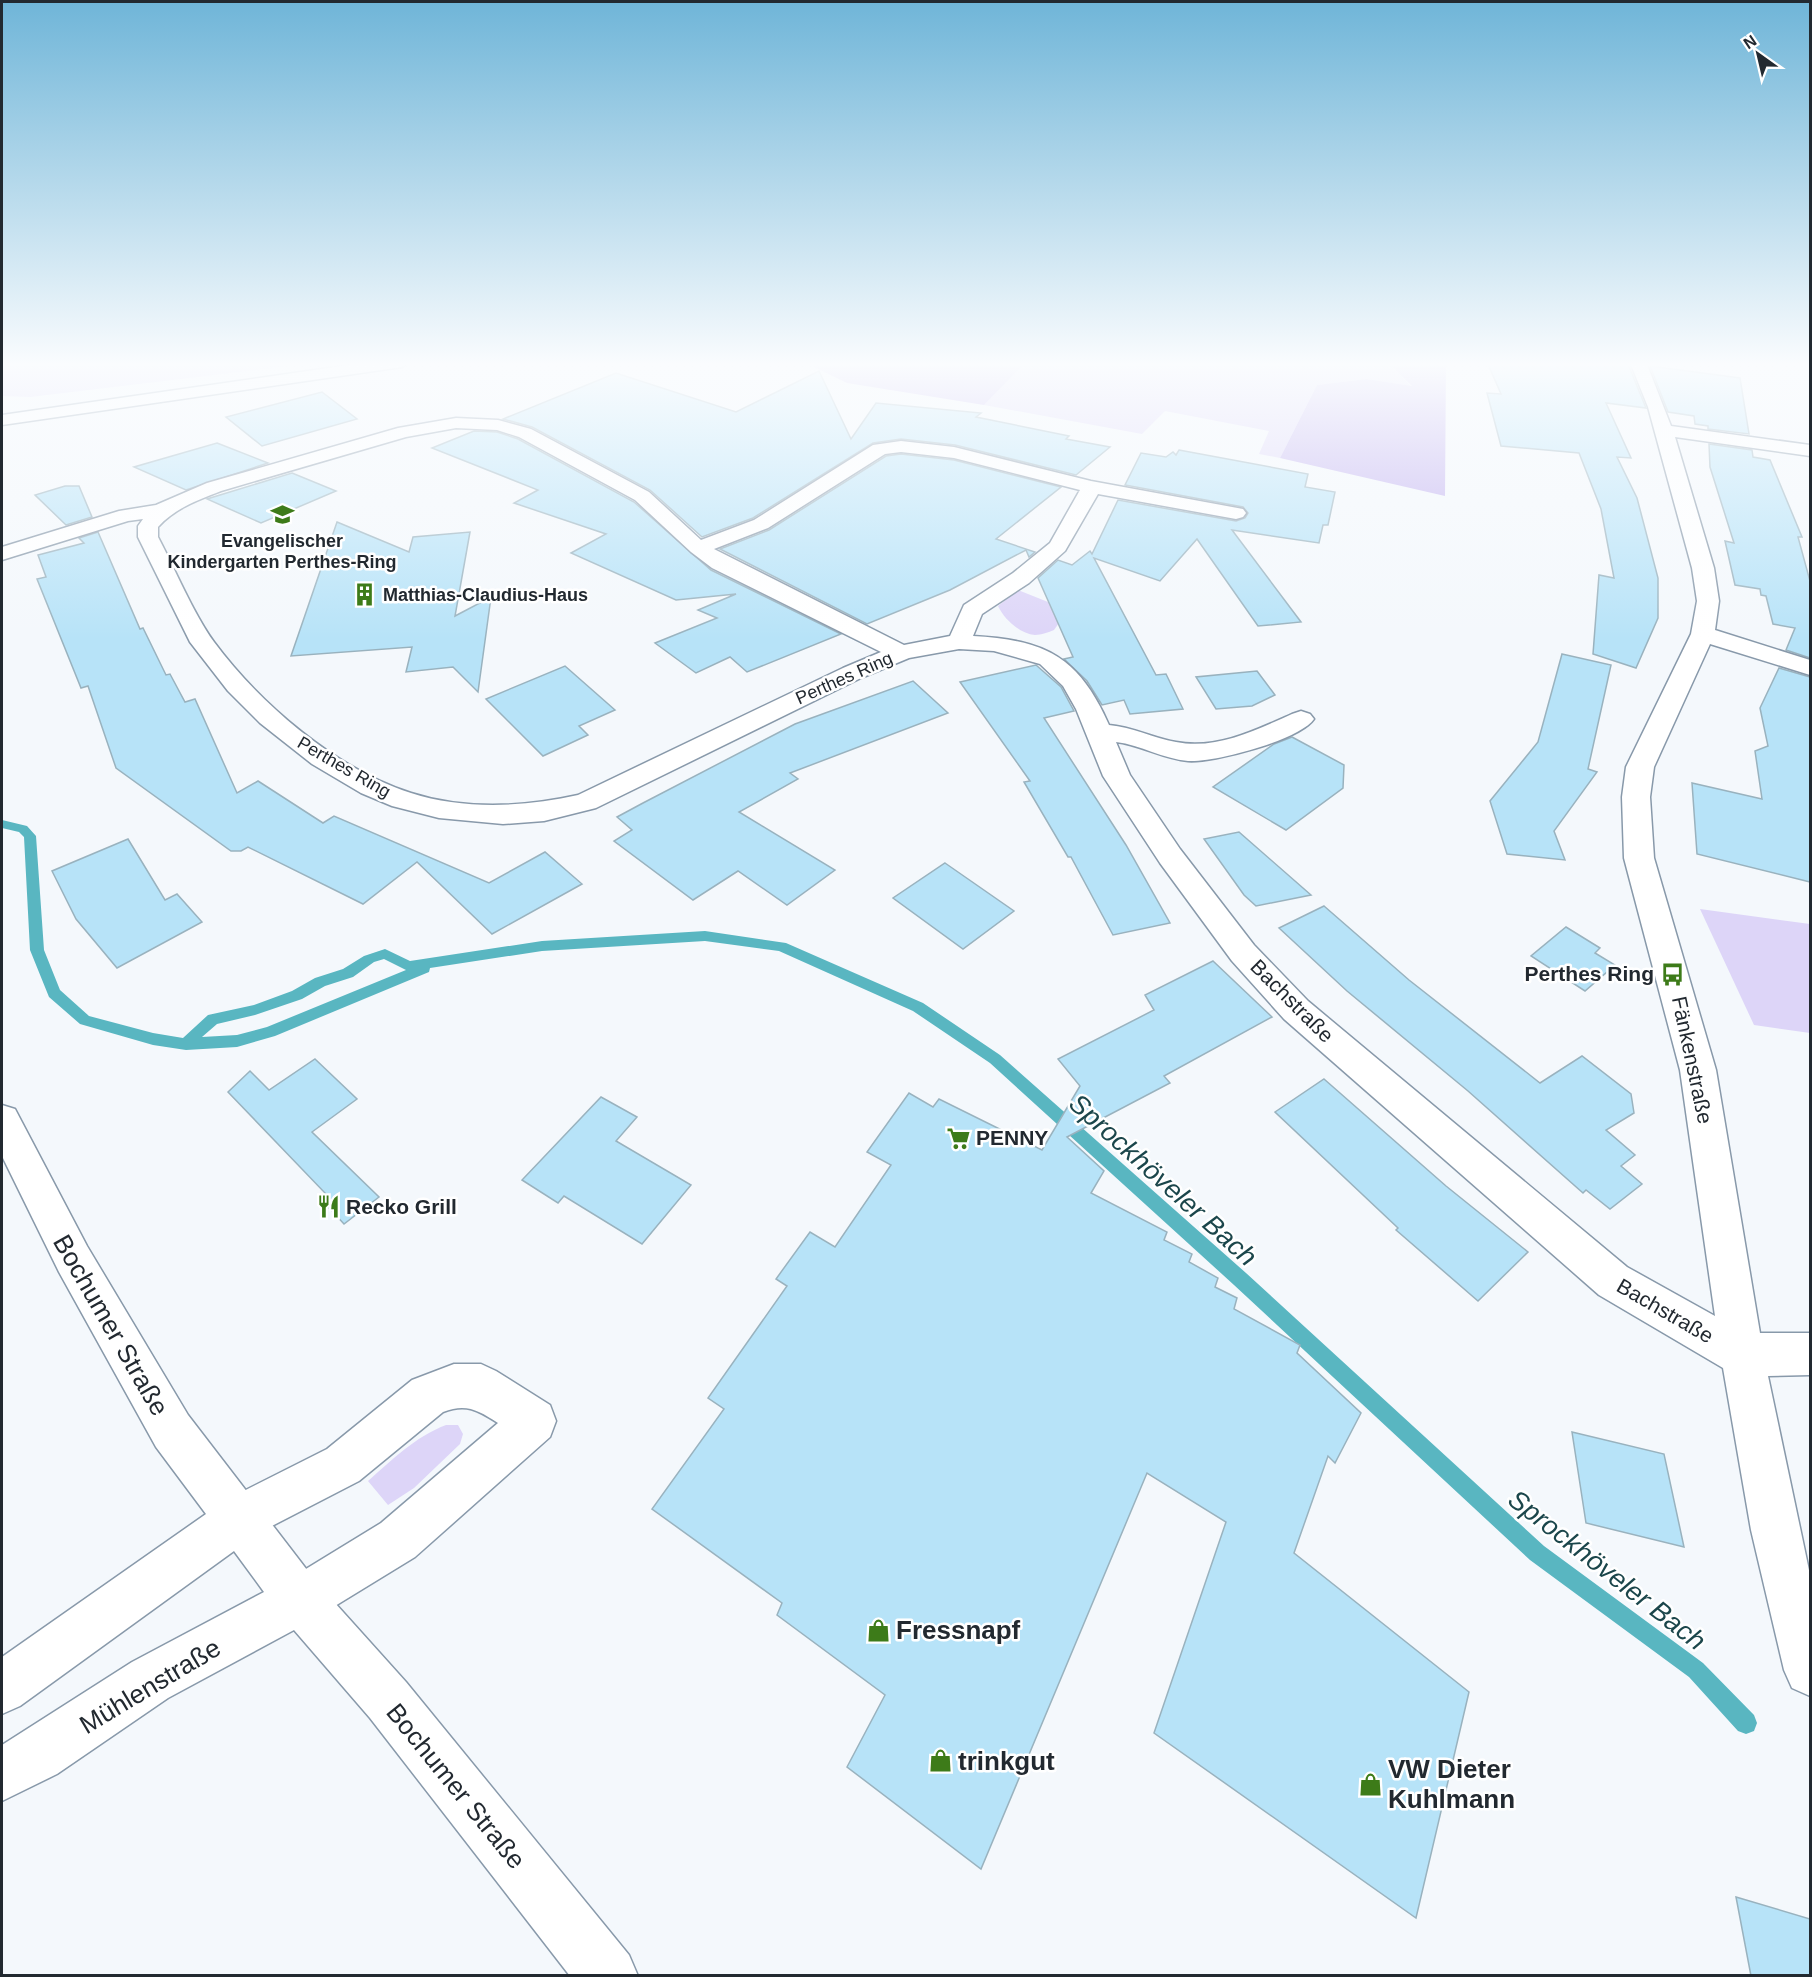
<svg xmlns="http://www.w3.org/2000/svg" width="1812" height="1977" font-family="Arial,sans-serif">
<rect width="100%" height="100%" fill="#f4f8fc"/>
<g fill="#ddd5f8">
<polygon points="2,362 322,362 30,397 2,396"/>
<polygon points="1026,362 1387,362 1411,386 1366,379 1317,385 1280,458 1259,454 1269,431 1165,411 1142,434 984,405"/>
<path d="M1018 590 1068 610 1054 630C1049 632 1041 635 1035 635 1020 634 1004 619 998 606Z"/>
<polygon points="1700,909 1810,924 1810,1033 1754,1025"/>
<path d="M446 1425H458L463 1434 460 1444 414 1488 388 1505 368 1481C393 1459 415 1437 446 1425Z"/>
</g>
<g fill="#c1b0ef">
<polygon points="804,362 1026,362 984,405 847,383"/>
<polygon points="1387,362 1446,362 1445,496 1280,458 1317,385 1366,379 1412,386"/>
</g>
<g fill="none" stroke-linecap="round" stroke-linejoin="round">
<path fill="#59b6c1" fill-rule="evenodd" d="M2 820 27 826 36 836 44 950 60 990 89 1016 153 1033 183 1038 208 1015 254 1005 292 991 315 978 343 969 364 956 385 949 410 961 542 941 705 931 786 943 923 1003 1000 1055 1246 1273 1544 1546 1703 1663 1754 1715 1757 1723 1754 1731 1746 1734 1738 1731 1689 1677 1530 1560 1234 1285 990 1063 913 1011 779 951 705 941 542 951 430 968 429 972 275 1036 237 1047 186 1050 153 1045 80 1024 49 997 30 950 24 837 19 832 2 828ZM384 959 406 970 267 1027 237 1035 202 1037 217 1024 255 1015 302 999 325 986 353 977 374 962Z"/>
</g>
<g fill="#b7e3f8" stroke="#99b2be" stroke-width="1.5">
<polygon points="1487,362 1628,364 1646,408 1606,403 1631,458 1617,457 1637,498 1658,578 1658,618 1636,668 1593,654 1599,575 1614,578 1601,509 1579,453 1501,446 1487,393 1501,394"/>
<polygon points="1650,366 1740,378 1749,434 1708,429 1708,426 1695,424 1694,416 1668,412"/>
<polygon points="819,371 851,439 876,403 981,413 976,417 1069,436 1066,439 1110,447 1076,475 955,445 901,439 873,443 753,518 702,537 650,490 532,427 503,419 616,373 736,412"/>
<polygon points="322,392 357,419 262,446 226,417"/>
<polygon points="474,431 497,432 518,439 634,502 711,570 841,634 747,672 730,657 696,673 655,643 717,618 698,610 736,594 676,600 571,553 606,534 514,503 538,490 432,448"/>
<polygon points="217,443 268,463 186,490 134,467"/>
<polygon points="1709,444 1752,450 1753,457 1770,460 1802,537 1798,537 1810,581 1810,658 1786,650 1795,628 1773,624 1766,596 1761,595 1760,589 1735,585 1725,541 1734,543 1710,467"/>
<polygon points="1179,450 1308,474 1305,487 1335,492 1328,525 1323,525 1319,543 1232,530 1301,622 1258,626 1197,539 1160,581 1094,558 1156,675 1166,674 1183,709 1130,714 1124,700 1102,705 1087,681 1064,659 1073,657 1038,578 1058,560 1072,565 1090,551 1092,554 1118,500 1236,521 1245,518 1248,513 1243,507 1125,485 1141,453 1166,457 1173,452 1176,455"/>
<polygon points="901,454 954,460 1061,487 996,539 1035,552 1029,557 1026,550 950,590 867,624 720,549 769,530 886,456"/>
<polygon points="292,473 336,491 261,523 207,499"/>
<polygon points="65,486 79,486 92,517 66,525 35,495"/>
<polygon points="337,522 409,552 413,537 470,532 455,616 491,597 478,692 453,667 406,672 412,647 291,656"/>
<polygon points="98,532 140,629 143,628 166,675 170,674 185,702 195,699 237,793 258,781 323,823 334,816 489,883 545,852 582,884 492,934 417,862 363,904 248,847 241,851 231,851 116,768 88,686 81,688 37,579 46,577 38,555 84,543 79,538"/>
<polygon points="1562,654 1611,665 1588,769 1597,772 1554,831 1565,860 1507,854 1490,801 1538,742"/>
<polygon points="1036,665 1061,687 1074,711 1044,718 1126,845 1170,923 1113,935 1071,857 1068,857 1024,782 1030,781 960,682"/>
<polygon points="565,666 615,710 579,726 588,735 543,756 486,699"/>
<polygon points="1779,668 1810,677 1810,882 1697,854 1692,783 1762,799 1755,751 1768,746 1760,708"/>
<polygon points="1257,671 1275,695 1252,706 1216,709 1196,677"/>
<polygon points="913,681 948,713 790,773 798,779 739,812 835,870 787,905 738,871 693,900 614,841 632,830 617,817 643,803 795,724"/>
<polygon points="1292,737 1344,765 1343,788 1286,830 1213,787 1274,744"/>
<polygon points="1239,832 1311,895 1256,906 1244,895 1204,839"/>
<polygon points="128,839 165,900 177,894 202,922 117,968 76,919 52,871"/>
<polygon points="945,863 1014,911 963,949 893,898"/>
<polygon points="1324,906 1409,980 1540,1083 1582,1056 1631,1094 1634,1113 1606,1130 1635,1155 1621,1166 1642,1184 1610,1209 1586,1190 1583,1193 1468,1091 1347,991 1279,928"/>
<polygon points="1566,927 1600,948 1595,953 1615,965 1585,991 1531,956"/>
<polygon points="1213,961 1272,1017 1164,1076 1170,1083 1067,1137 1104,1171 1091,1193 1167,1232 1164,1240 1192,1254 1189,1262 1218,1278 1215,1287 1237,1298 1234,1309 1300,1345 1297,1353 1361,1413 1335,1463 1328,1456 1294,1553 1469,1692 1416,1918 1154,1733 1226,1522 1147,1473 981,1869 847,1767 885,1695 777,1615 782,1603 652,1509 724,1409 708,1398 787,1286 776,1279 810,1232 835,1247 891,1165 867,1152 909,1093 933,1107 939,1099 1042,1150 1080,1086 1058,1059 1154,1010 1145,995"/>
<polygon points="315,1059 357,1099 312,1132 379,1197 344,1224 320,1198 326,1194 228,1092 250,1071 269,1090"/>
<polygon points="1324,1079 1446,1186 1528,1252 1478,1301 1396,1230 1398,1228 1275,1112"/>
<polygon points="601,1097 637,1117 616,1141 691,1185 642,1244 564,1196 558,1203 522,1180"/>
<polygon points="1572,1432 1664,1454 1684,1547 1586,1523"/>
<polygon points="1736,1897 1810,1919 1810,1976 1751,1976"/>
</g>
<g fill="none" stroke-linecap="round" stroke-linejoin="round">
<defs>
<g id="minor">
<path d="M1630 362H1646L1671 426 1810 445V456L1675 437 1714 568 1719 601 1715 630 1810 660V675L1710 644 1654 767 1650 797 1654 858 1716 1070 1760 1333H1810V1375L1768 1376 1810 1575V1696L1792 1688 1784 1670 1751 1530 1723 1368 1599 1295 1284 1019 1232 961 1160 863 1103 776 1076 709 1063 686 1040 664 994 651 959 649 909 658 861 678 596 808 544 821 503 824 439 818 392 806 361 793 312 764 260 723 228 691 190 642 138 537V526L143 519 128 521 2 560V547L119 511 156 505 207 483 398 428 456 418 498 420 531 429 649 492 701 540 754 520 873 445 901 441 954 447 1091 481 1243 509 1246 513 1243 517 1236 519 1098 494 1065 551 1029 583 982 614 973 636C1046 640 1079 657 1109 725 1133 727 1153 738 1176 742 1217 750 1256 730 1292 714L1301 711 1310 714 1314 719C1300 740 1213 763 1188 761 1163 759 1141 745 1116 742L1130 775 1180 849 1254 945 1308 1001 1627 1267 1715 1316 1680 1070 1624 858 1622 797 1626 767 1691 634 1697 601 1692 568 1648 407ZM456 428 497 430 519 437 635 500 691 552 712 568 881 652 843 668 578 795C524 807 464 810 411 793 336 769 260 704 214 642 193 613 175 569 158 537V527C175 508 198 500 221 491L406 437ZM901 452 954 458 1080 490 1050 543 1013 573 964 605 950 636 904 645 714 549 768 528 885 454Z"/>
<path d="M454 1364H481L496 1371 550 1405 556 1421 550 1437 415 1557 317 1617 300 1625 283 1617 275 1600 283 1583 381 1523 498 1423C478 1410 466 1403 443 1412L359 1481 237 1544 220 1537 213 1520 220 1503 327 1449 412 1380Z"/>
</g>
<g id="major">
<polygon points="370,362 410,362 402,367 2,425 2,415"/>
<polygon points="2,1105 15,1109 87,1246 188,1415 317,1583 406,1682 629,1955 638,1976 570,1976 370,1718 294,1630 168,1698 57,1774 2,1801 2,1745 132,1662 264,1592 234,1551 20,1706 2,1714 2,1657 206,1514 156,1447 59,1272 2,1156"/>
</g>
</defs>
<use href="#minor" stroke="#89a" stroke-width="3"/>
<use href="#major" stroke="#89a" stroke-width="3"/>
<use href="#minor" fill="#fff" fill-rule="evenodd"/>
<use href="#major" fill="#fff" fill-rule="evenodd"/>
</g>
<linearGradient id="sky" x2="0" y2="1"><stop stop-color="#6fb5d8"/><stop offset="0.57" stop-color="#fafcfe"/><stop offset="1" stop-color="#fafcfe" stop-opacity="0"/></linearGradient>
<rect width="1812" height="639" fill="url(#sky)"/>
<defs>
<symbol id="school-bare" viewBox="-9 -9 18 18"><path d="M0-5L7-2L0 1L-7-2ZM-4 1L0 2.5L4 1V4Q0 6-4 4Z" fill="#3d7b19" stroke="#fff" stroke-width="2.5" paint-order="stroke"/></symbol>
<symbol id="building-bare" viewBox="-9 -9 18 18"><path d="M-4-6H4V6H1V3H-1V6H-4ZM-2.5-4.3h1.7v1.8h-1.7ZM.8-4.3h1.7v1.8H.8ZM-2.5-1h1.7V.8h-1.7ZM.8-1h1.7V.8H.8Z" fill="#3d7b19" stroke="#fff" stroke-width="2.5" paint-order="stroke"/></symbol>
<symbol id="bus-bare" viewBox="-9 -9 18 18"><path d="M-5-6H5V4H4V6H2V4H-2V6H-4V4H-5ZM-3.5-4V0h7V-4ZM-3.5 1.2v1.5H-2V1.2ZM2 1.2v1.5H3.5V1.2Z" fill="#3d7b19" stroke="#fff" stroke-width="2.5" paint-order="stroke"/></symbol>
<symbol id="supermarket-bare" viewBox="-9 -9 18 18"><path d="M-6-5.5h2.5l.6 2H6L4.5 2H-2.5L-4.4-4H-6ZM-1.5 3.2a1.3 1.3 0 1 0 .1 0ZM3 3.2a1.3 1.3 0 1 0 .1 0Z" fill="#3d7b19" stroke="#fff" stroke-width="2.5" paint-order="stroke"/></symbol>
<symbol id="restaurant-bare" viewBox="-9 -9 18 18"><path d="M-5-6h1v4h1v-4h1v4h1v-4h1v5L-1.5 .5V6h-2V.5L-5-1ZM5-6V6H3V1.5H1.5Q1.5-4 5-6Z" fill="#3d7b19" stroke="#fff" stroke-width="2.5" paint-order="stroke"/></symbol>
<symbol id="shop-bare" viewBox="-9 -9 18 18"><path d="M-5-2.5h2.3a2.7 3.5 0 0 1 5.4 0H5L5.5 6h-11ZM-1.5-2.5h3a1.5 2.3 0 0 0-3 0Z" fill="#3d7b19" stroke="#fff" stroke-width="2.5" paint-order="stroke"/></symbol>
</defs>
<g fill-rule="evenodd">
<use href="#school-bare" x="266" y="498" width="33" height="33"/>
<use href="#building-bare" x="348" y="578" width="33" height="33"/>
<use href="#bus-bare" x="1656" y="958" width="33" height="33"/>
<use href="#supermarket-bare" x="942" y="1122" width="33" height="33"/>
<use href="#restaurant-bare" x="312" y="1190" width="33" height="33"/>
<use href="#shop-bare" x="862" y="1614" width="33" height="33"/>
<use href="#shop-bare" x="924" y="1744" width="33" height="33"/>
<use href="#shop-bare" x="1354" y="1768" width="33" height="33"/>
</g>
<g text-anchor="middle" stroke-width="5" stroke-linejoin="round" paint-order="stroke">
<g font-size="18" font-weight="bold" fill="#222930" stroke="#fff">
<text x="282" y="547">Evangelischer<tspan x="282" dy="21">Kindergarten Perthes-Ring</tspan></text>
<text x="383" y="601" text-anchor="start">Matthias-Claudius-Haus</text>
</g>
<g font-size="18" fill="#222930" stroke="#fff">
<text transform="translate(844 678) rotate(-24)" y="6">Perthes Ring</text>
<text transform="translate(344 767) rotate(30)" y="6">Perthes Ring</text>
</g>
<g font-size="21" font-weight="bold" fill="#222930" stroke="#fff" text-anchor="start">
<text x="1654" y="981" text-anchor="end">Perthes Ring</text>
<text x="976" y="1145">PENNY</text>
<text x="346" y="1214">Recko Grill</text>
</g>
<g font-size="21" fill="#222930" stroke="#fff">
<text transform="translate(1292 1001) rotate(45)" y="7">Bachstraße</text>
<text transform="translate(1692 1060) rotate(78)" y="7">Fänkenstraße</text>
<text transform="translate(1665 1311) rotate(30)" y="7">Bachstraße</text>
</g>
<g font-size="26" fill="#222930" stroke="#fff">
<text transform="translate(111 1325) rotate(60)" y="9">Bochumer Straße</text>
<text transform="translate(150 1686) rotate(-31)" y="9">Mühlenstraße</text>
<text transform="translate(456 1786) rotate(51)" y="9">Bochumer Straße</text>
</g>
<g font-size="26" font-weight="bold" fill="#222930" stroke="#fff" text-anchor="start">
<text x="896" y="1639">Fressnapf</text>
<text x="958" y="1770">trinkgut</text>
<text x="1388" y="1778">VW Dieter<tspan x="1388" dy="30">Kuhlmann</tspan></text>
</g>
<g font-size="27" font-style="italic" fill="#1b464b" stroke="#fff">
<text transform="translate(1163 1180) rotate(42)" y="9">Sprockhöveler Bach</text>
<text transform="translate(1607 1570) rotate(38)" y="9">Sprockhöveler Bach</text>
</g>
</g>
<rect width="1812" height="1977" fill="none" stroke="#222930" stroke-width="6"/>
<g transform="translate(1758 54) rotate(326)" stroke="#ffffff" stroke-width="4.5" paint-order="stroke">
<path d="M0-4.5L10 22L0 15L-10 22Z" fill="#222930"/>
<text y="-9" font-size="16" font-weight="bold" text-anchor="middle" fill="#222930">N</text>
</g>
</svg>
